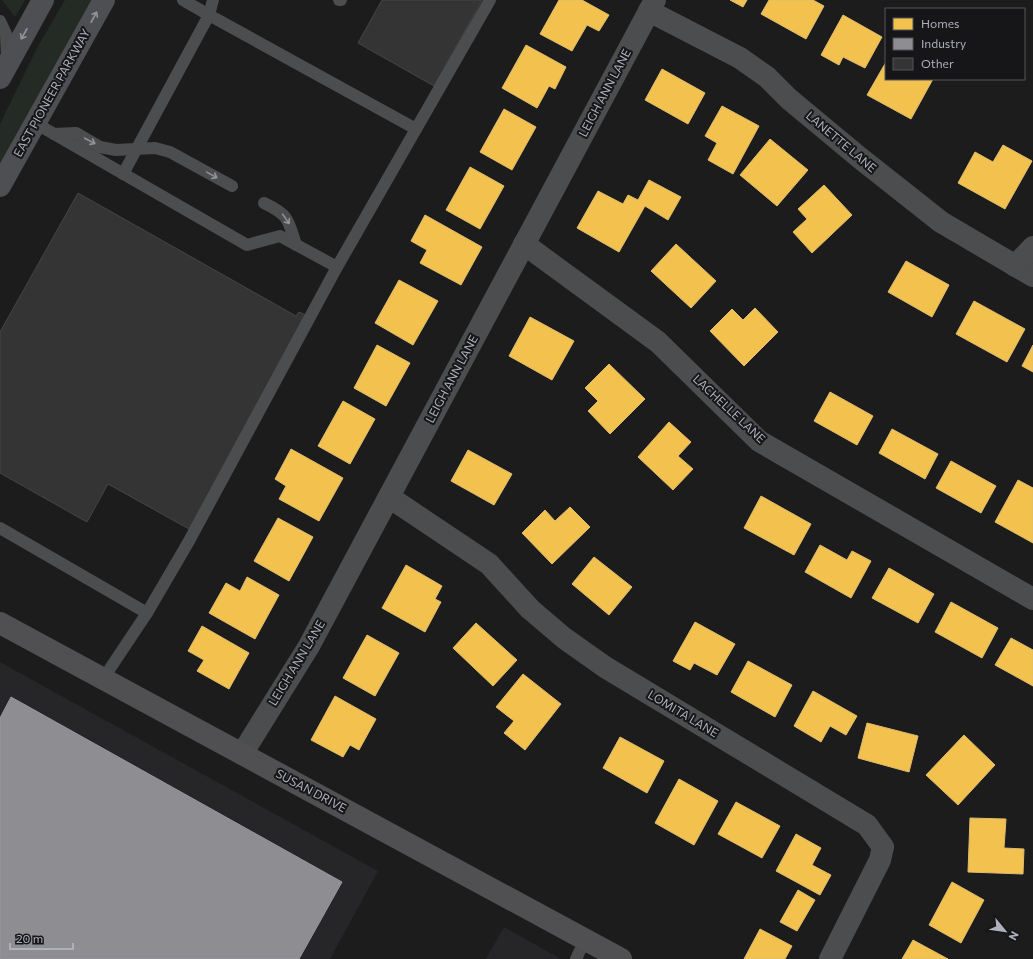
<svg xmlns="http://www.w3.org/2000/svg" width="1033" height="959" font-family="Commissioner,sans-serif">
<rect width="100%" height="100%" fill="#1c1c1c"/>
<g fill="#262628">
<polygon points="0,662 378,871 330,959 0,959"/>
<polygon points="504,927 561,959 486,959"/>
</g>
<g fill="#242b25">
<polygon points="2,0 25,0 15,17"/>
<polygon points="65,0 94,0 0,169 0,124 37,48"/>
</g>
<g fill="#f2c14e" stroke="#debc6f">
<polygon points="559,0 582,0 609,15 599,31 587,25 572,51 540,34"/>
<polygon points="730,0 747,0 743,7"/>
<polygon points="769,0 813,0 824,6 806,39 761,14"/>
<polygon points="843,15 882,37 865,68 843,57 839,65 821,55"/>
<polygon points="526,45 566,67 555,89 549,86 537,108 502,88"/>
<polygon points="886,62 886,79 933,79 911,119 867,95"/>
<polygon points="662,69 705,93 688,124 645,100"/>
<polygon points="722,106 759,126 733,174 708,160 717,143 705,136"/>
<polygon points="504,109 536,127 512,170 480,152"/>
<polygon points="770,139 808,170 777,206 740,175"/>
<polygon points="1003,145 1032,161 1005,209 958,183 975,152 993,162"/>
<polygon points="470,167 504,186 480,229 446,210"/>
<polygon points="649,180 681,197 668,220 645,206 619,252 577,228 598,191 623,204 628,195 638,200"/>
<polygon points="824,185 852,215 812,253 793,232 807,219 798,209"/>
<polygon points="425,215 482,247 461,285 420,263 427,250 411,241"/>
<polygon points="676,244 716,281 691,308 651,271"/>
<polygon points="906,261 949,285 932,317 888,292"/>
<polygon points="399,280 438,301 413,345 375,323"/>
<polygon points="974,301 1025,329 1007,362 956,334"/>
<polygon points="755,308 778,332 744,366 710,331 732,309 743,320"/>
<polygon points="530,317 574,341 552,380 509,356"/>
<polygon points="377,345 410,363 386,406 354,388"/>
<polygon points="1033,345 1033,372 1022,366"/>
<polygon points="609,364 645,399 610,434 588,411 598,401 585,388"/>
<polygon points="830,392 873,416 857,445 814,421"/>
<polygon points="343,401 375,419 350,464 318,446"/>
<polygon points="669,422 691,442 678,456 693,469 673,490 638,457"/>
<polygon points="892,429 938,454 925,479 879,453"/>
<polygon points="291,449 343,478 319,521 279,499 286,486 275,479"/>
<polygon points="468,450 512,474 494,505 451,481"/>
<polygon points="951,461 996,486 981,513 936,488"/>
<polygon points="1018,480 1033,488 1033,543 995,522"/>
<polygon points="761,496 811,524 794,555 744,528"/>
<polygon points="570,507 590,527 552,564 522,533 545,510 555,521"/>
<polygon points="278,518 313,537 289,581 254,561"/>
<polygon points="820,545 847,560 852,551 871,561 851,598 805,572"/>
<polygon points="594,557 632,587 609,615 572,584"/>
<polygon points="406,565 442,586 435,599 441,602 425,632 382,608"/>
<polygon points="889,568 934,594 918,623 872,598"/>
<polygon points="247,577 279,595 255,639 209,613 226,583 240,591"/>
<polygon points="951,602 998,628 982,658 935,632"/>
<polygon points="695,622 735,644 717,675 694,663 690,670 673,661"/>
<polygon points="476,623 517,660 493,686 453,648"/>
<polygon points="202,626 249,653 229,689 197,671 204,660 188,651"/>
<polygon points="367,635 399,653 375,696 343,678"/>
<polygon points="1011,638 1033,650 1033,686 995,665"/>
<polygon points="748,661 792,685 775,717 731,692"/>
<polygon points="523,674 561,704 525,750 504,733 514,721 496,707"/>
<polygon points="813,691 857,716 846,735 830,726 821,742 794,726"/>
<polygon points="335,696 376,719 359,750 350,745 343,757 311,740"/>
<polygon points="867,723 918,736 909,772 858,758"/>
<polygon points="964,735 995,765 958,805 926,775"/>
<polygon points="620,737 664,761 647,793 603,768"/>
<polygon points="679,779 718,801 694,845 655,823"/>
<polygon points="736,802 780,826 762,858 718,834"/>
<polygon points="970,818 1006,819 1004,848 1024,849 1023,874 968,872"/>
<polygon points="796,834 821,848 812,865 831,875 820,895 776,871"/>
<polygon points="952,882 984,900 961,943 929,925"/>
<polygon points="798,890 815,900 797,931 780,922"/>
<polygon points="760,929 792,946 785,959 744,959"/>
<polygon points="913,940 948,959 902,959"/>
</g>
<polygon fill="#8d8d92" stroke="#97989e" points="11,697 342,882 299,959 0,959 0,718"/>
<g fill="#343434" stroke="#444548">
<polygon points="382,0 482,0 434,86 358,43"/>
<polygon points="78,193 296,316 299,312 308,316 189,529 108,484 87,522 0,473 0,332"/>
</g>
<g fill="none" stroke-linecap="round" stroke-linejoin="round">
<g stroke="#4c4d4e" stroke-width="12">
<polyline points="213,0 209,15 416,129"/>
<polyline points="339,0 341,0"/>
<polyline points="0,21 6,34 7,58"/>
<polyline points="35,123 247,245 280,236 337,267"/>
<polyline points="54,134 76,133 100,147 116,150 155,148 170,152 232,186"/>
<polyline points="123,174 209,15 183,0"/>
<path d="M264 203C289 215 288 219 296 245"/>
<polyline points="0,528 147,613"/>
<polyline points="103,679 147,613 189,541 337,267 490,0"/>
<polyline points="576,959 585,940"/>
</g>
<g stroke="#4c4d4e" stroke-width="22">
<polyline points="649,11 740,58 767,77 789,99 860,158 941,222 1033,276"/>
<polyline points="524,244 658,342 759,441 1033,599"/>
<polyline points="1015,266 1033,247"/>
<polyline points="389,497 489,564 530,609 564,638 605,667 867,825 883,847 880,860 830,959"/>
<polyline points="242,754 309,646 655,0"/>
</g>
<polyline stroke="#505053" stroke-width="22" points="0,623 621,959"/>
<g stroke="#4e4f52" stroke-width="22">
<polyline points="0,78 43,0"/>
<polyline points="0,186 104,0"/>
</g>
</g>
<defs><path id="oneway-shaft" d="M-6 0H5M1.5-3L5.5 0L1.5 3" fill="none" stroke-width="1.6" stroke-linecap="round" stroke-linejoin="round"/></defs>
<g stroke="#91949c">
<use href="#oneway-shaft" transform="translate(94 17) rotate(-61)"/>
<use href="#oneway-shaft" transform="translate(24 34) rotate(119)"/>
</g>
<g stroke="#91939a">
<use href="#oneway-shaft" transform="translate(90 141) rotate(28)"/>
<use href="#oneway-shaft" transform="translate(212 175) rotate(29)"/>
<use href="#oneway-shaft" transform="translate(286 219) rotate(55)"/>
</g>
<g text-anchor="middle" stroke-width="4" stroke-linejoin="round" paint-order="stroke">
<g font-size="12" fill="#aeb1bb" stroke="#161618">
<text transform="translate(52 93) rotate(-61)" y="4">EAST PIONEER PARKWAY</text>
<text transform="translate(605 93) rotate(-62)" y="4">LEIGH ANN LANE</text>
<text transform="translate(841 142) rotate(40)" y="4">LANETTE LANE</text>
<text transform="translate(452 379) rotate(-62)" y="4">LEIGH ANN LANE</text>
<text transform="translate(729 409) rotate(43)" y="4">LACHELLE LANE</text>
<text transform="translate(297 663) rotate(-59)" y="4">LEIGH ANN LANE</text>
<text transform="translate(683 714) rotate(31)" y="4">LOMITA LANE</text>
<text transform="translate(311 791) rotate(28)" y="4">SUSAN DRIVE</text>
</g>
</g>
<rect x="885" y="8" width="140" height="72" fill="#161618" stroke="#535459"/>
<rect x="893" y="18" width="20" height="12" fill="#f2c14e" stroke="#535459"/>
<text x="921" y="28" font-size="12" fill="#aeb1bb">Homes</text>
<rect x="893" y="38" width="20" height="12" fill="#8d8d92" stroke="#535459"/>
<text x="921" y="48" font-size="12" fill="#aeb1bb">Industry</text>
<rect x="893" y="58" width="20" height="12" fill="#343434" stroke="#535459"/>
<text x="921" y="68" font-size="12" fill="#aeb1bb">Other</text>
<g transform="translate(1005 931) rotate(119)" stroke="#161618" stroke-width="3" paint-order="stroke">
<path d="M0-3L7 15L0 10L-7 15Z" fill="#aeb1bb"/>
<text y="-6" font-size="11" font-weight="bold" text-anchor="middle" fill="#aeb1bb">N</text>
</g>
<path d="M10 943v6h63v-6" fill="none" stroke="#aeb1bb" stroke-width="2"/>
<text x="16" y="943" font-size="12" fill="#aeb1bb" stroke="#161618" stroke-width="3" paint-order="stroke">20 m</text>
</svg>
